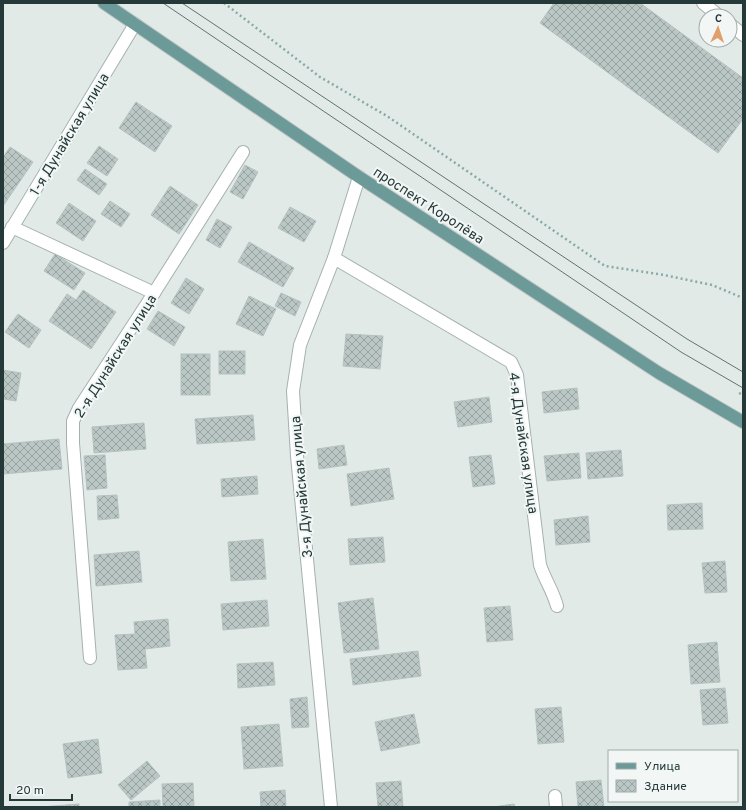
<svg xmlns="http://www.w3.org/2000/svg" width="746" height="810" font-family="Overpass,sans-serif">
<defs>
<pattern id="building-cross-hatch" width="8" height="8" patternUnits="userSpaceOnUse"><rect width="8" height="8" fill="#bac7c5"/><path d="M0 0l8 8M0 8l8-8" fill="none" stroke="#97a3a1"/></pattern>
</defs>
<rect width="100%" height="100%" fill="#e2eae8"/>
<g fill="url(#building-cross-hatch)" stroke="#b5c3c0">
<polygon points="554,3 640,3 743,78 743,119 718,153 540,23"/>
<polygon points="136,102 172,126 155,152 119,128"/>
<polygon points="99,146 118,159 107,176 87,163"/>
<polygon points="10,147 33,162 3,206 3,155 4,156"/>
<polygon points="245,165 258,172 243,199 230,192"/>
<polygon points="85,169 107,184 99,195 77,180"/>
<polygon points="170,186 198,205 179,234 151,215"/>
<polygon points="110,201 130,214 121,227 101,214"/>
<polygon points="69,203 96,221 83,241 56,223"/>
<polygon points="290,207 316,221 304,242 278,228"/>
<polygon points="217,219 232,227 220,248 206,240"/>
<polygon points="249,242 294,268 283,287 238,262"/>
<polygon points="55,254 85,273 74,290 44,271"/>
<polygon points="186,278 204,289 189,314 171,303"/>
<polygon points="83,290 116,312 91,349 49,321 67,294 76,300"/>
<polygon points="281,293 301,302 295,316 275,306"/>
<polygon points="249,296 276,309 263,336 236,324"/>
<polygon points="158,311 185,327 174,346 147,329"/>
<polygon points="18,314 41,330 29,348 5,332"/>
<polygon points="346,334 383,336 380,369 343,366"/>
<rect x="219" y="351" width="26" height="23"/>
<rect x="181" y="354" width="29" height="41"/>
<polygon points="3,370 21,373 16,401 3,399"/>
<polygon points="577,388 579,409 544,413 542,392"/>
<polygon points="489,397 492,422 458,427 454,402"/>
<polygon points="253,415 255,440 197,444 195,419"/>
<polygon points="144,423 146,449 94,453 92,427"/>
<polygon points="59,439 62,469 3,474 3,444"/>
<polygon points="344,445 347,465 319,469 317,449"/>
<polygon points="621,450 623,476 588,479 586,453"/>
<polygon points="579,453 581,478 547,481 544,456"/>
<polygon points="105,455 107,488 87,490 84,456"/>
<polygon points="491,455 495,484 473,487 469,457"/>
<polygon points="389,468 394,499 351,506 347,474"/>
<polygon points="257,476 258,494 222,497 221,479"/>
<polygon points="117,495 119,518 98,520 97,496"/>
<polygon points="702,503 703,529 668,530 667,505"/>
<polygon points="588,516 590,542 556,545 554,520"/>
<polygon points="383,537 385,562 350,565 348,539"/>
<polygon points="263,539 266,579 231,581 228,542"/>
<polygon points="139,551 142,582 96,586 94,555"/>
<polygon points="725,561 727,592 705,593 702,563"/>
<polygon points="373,598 379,649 344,653 338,603"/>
<polygon points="267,600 269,626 223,630 221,604"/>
<polygon points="510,606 513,640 487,642 484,608"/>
<polygon points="168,619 170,646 145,649 147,668 118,670 115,635 135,634 134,622"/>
<polygon points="717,642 720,682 691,684 688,645"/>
<polygon points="418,651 421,676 353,685 350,659"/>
<polygon points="273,662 275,685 238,688 237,664"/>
<polygon points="725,688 728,723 703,725 700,690"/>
<polygon points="307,697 309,727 292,728 290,699"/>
<polygon points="561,707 564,742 538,744 535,709"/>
<polygon points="414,714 420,743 381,751 375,722"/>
<polygon points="279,724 283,766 244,769 241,727"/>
<polygon points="98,739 102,773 68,778 63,744"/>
<polygon points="147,761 160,776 131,800 118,785"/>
<polygon points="601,780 604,807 578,807 576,782"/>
<polygon points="401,781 403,807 378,807 376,783"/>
<polygon points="193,783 194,807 163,807 162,784"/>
<polygon points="285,790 286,807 261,807 260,792"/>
<polygon points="160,800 160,807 129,807 129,802"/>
<polygon points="79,804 79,807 41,807"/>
<polygon points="514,804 515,807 493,807"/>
</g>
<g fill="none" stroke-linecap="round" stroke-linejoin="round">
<defs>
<g id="minor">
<polyline points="703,3 719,16"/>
<polyline points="730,24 743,35"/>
<polyline points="12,227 154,293"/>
<polyline points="3,243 135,24"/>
<path d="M334 258 511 362 517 375 540 565C545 580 553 591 557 606"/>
<polyline points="90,658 73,443 73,421 79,408 154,293 243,152"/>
<polyline points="555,796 556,807"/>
<polyline points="331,807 297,456 293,391 300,345 334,258 359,177"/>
</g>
<polyline id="major" points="104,3 359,177 659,373 743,422"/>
</defs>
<use href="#minor" stroke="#a5b1b0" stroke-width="14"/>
<use href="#major" stroke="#bdc4c3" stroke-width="14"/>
<g stroke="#86aaa6" stroke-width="2.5" stroke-dasharray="2 3" stroke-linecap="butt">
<polyline points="224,3 320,77 387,116 605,266 664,275 712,285 743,298"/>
<polyline points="739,393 743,395"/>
</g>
<use href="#minor" stroke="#fff" stroke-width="12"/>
<use href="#major" stroke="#6b9a98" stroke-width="12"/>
<g stroke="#5e7473" stroke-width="1">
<polyline points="163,3 681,352 743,388"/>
<polyline points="182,3 687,339 743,372"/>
</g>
</g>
<g text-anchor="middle" stroke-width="4" stroke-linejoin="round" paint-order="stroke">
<g font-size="14" fill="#243938" stroke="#f2f7f6">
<text transform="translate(69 134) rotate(-59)" y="5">1-я Дунайская улица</text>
<text transform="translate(429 205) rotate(33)" y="5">проспект Королёва</text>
<text transform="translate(115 356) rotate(-58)" y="5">2-я Дунайская улица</text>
<text transform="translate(524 443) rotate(82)" y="5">4-я Дунайская улица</text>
<text transform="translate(301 487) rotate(-95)" y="5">3-я Дунайская улица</text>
</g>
</g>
<rect width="746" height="810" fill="none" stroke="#243938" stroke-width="8"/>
<rect x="608" y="750" width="130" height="52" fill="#f2f7f6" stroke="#a0abaa"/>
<rect x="616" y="763" width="20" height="6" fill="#6b9a98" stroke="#a0abaa"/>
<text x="644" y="770" font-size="12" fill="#243938">Улица</text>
<rect x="616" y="780" width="20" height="12" fill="url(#building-cross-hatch)" stroke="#a0abaa"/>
<text x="644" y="790" font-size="12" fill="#243938">Здание</text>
<g transform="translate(718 28) rotate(3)"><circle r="19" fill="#f2f7f6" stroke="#a0abaa"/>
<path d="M0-3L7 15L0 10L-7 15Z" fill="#e19f69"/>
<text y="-6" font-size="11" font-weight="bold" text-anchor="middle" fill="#243938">С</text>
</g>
<path d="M10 794v6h62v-6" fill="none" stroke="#243938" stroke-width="2"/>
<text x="16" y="794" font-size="12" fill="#243938" stroke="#f2f7f6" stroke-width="3" paint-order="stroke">20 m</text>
</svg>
